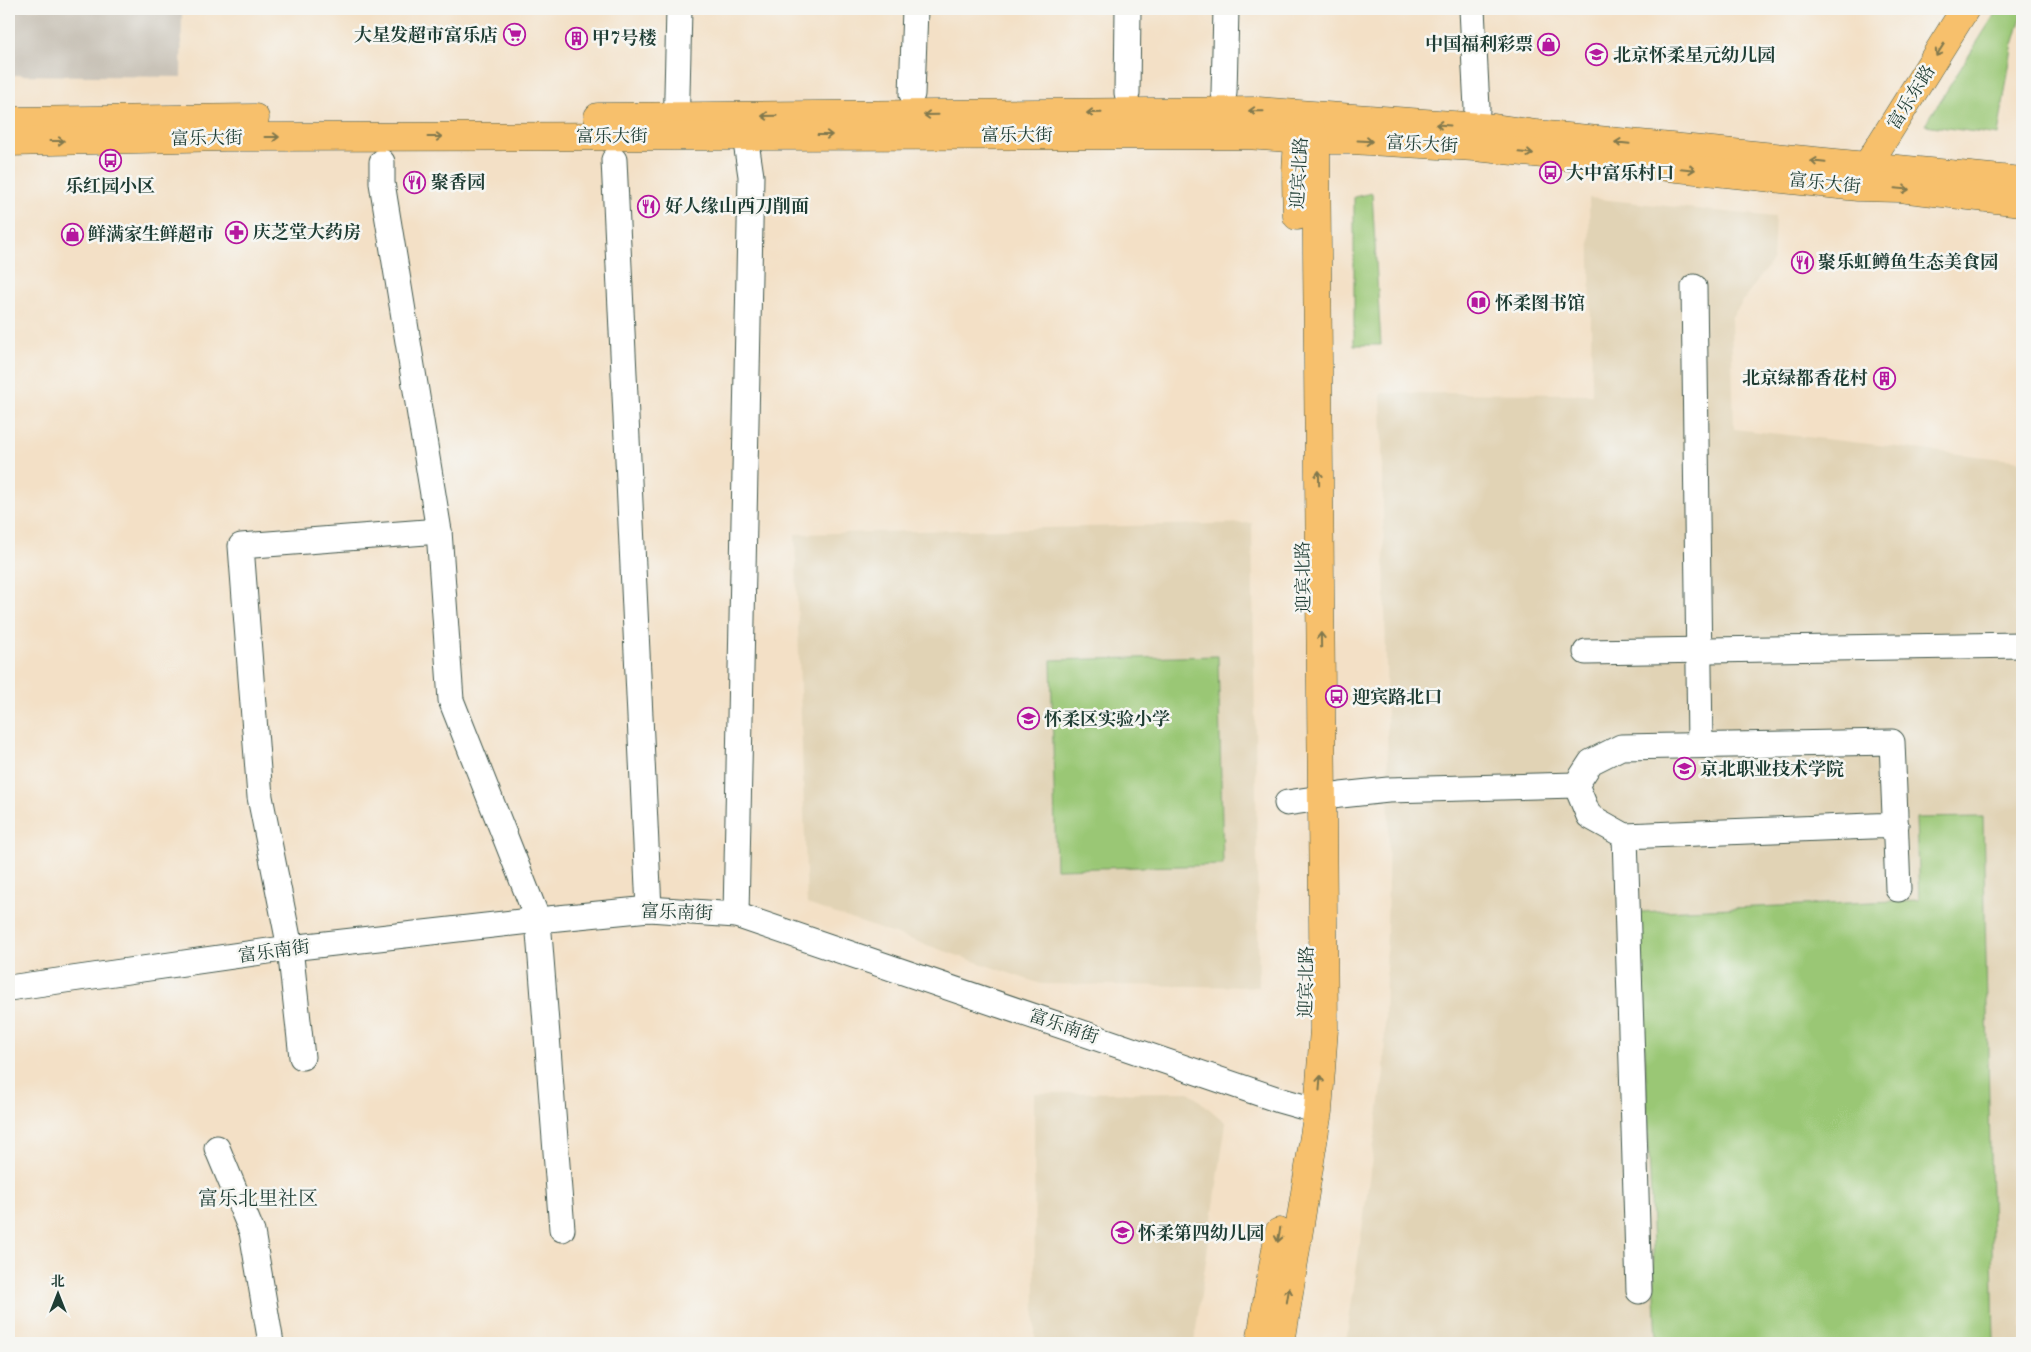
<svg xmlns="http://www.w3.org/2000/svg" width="2031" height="1352" font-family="'Old Standard TT','Noto Serif SC',serif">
<rect width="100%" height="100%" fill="#f6f6f2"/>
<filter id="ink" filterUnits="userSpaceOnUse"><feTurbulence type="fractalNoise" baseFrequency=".02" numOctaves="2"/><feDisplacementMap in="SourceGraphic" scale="10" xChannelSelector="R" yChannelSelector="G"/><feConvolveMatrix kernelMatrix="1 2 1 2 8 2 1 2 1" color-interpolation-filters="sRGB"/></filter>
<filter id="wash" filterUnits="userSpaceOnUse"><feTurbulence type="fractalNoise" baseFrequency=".0096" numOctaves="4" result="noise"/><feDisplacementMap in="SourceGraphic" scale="20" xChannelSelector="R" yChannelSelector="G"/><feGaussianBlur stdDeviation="1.12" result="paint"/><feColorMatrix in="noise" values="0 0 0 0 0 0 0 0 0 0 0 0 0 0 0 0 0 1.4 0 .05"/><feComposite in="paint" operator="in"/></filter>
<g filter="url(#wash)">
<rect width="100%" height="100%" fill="#f3e0c6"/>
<g fill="#e1d3b5">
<polygon points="1589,198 1775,217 1773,259 1731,318 1734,429 2022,461 2022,1343 1346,1343 1384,1073 1389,828 1381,393 1592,394"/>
<polygon points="1252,523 1259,987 1041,984 807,904 795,534"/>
<polygon points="1189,1092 1226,1123 1194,1343 1035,1343 1034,1093"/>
</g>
<polygon fill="#c9c3b8" points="9,9 182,9 181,77 9,75"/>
<g fill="#9ac774" stroke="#5c8254">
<polygon points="1998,9 2022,9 2022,14 2012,48 1998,135 1925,125"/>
<polygon points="1372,193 1381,345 1354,345 1354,197"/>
<polygon points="1218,656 1223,865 1056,869 1051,660"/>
<polygon points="1983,817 1994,1343 1657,1343 1639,912 1919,900 1916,818"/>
</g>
</g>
<g filter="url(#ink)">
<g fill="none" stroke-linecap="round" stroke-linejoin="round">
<defs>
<g id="minor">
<polyline points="1472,9 1477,108 1475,147"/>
<polyline points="1127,93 1128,9"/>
<polyline points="1224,93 1226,9"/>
<polyline points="912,94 915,9"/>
<polyline points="676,136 679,9"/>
<polyline points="614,160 649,909"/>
<polyline points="382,162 382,183 439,531 451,700 538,920 562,1229"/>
<polyline points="1694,287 1700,745"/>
<polyline points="1586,652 2022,645"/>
<polyline points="1287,803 1341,795 1388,790 1576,785"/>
<polyline points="1896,825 1625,836 1589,816 1576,785 1591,762 1621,747 1892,742 1898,889"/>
<polyline points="1625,836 1639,1291"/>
<polyline points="736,915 751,176 745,136 739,116"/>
<polyline points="9,988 290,948 538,920 649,909 736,915 1279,1100 1318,1111"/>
<polyline points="302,1057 290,948 260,797 241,546 439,531"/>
<polyline points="217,1148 252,1232 271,1343"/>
</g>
<g id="major">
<polyline points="598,117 1258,111 1494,128 1536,134 2022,181"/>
<polyline points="9,121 255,118"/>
<polyline points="9,142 225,137 1246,135 1316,140 1351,140 1475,147 1858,187 1899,188 2022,202"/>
<polyline points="1861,180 1867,166 1965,9"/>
<path d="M1297 216C1296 184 1294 153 1303 122"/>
<polyline points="1260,1343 1279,1232"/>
<polyline points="1281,1343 1318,1111 1324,1029 1316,140 1309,124"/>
</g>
</defs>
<use href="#minor" stroke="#3f554a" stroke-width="27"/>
<use href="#major" stroke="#3f554a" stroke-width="29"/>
<use href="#minor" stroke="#fff" stroke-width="25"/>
<use href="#major" stroke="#f7c06c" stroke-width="28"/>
</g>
<defs><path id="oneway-shaft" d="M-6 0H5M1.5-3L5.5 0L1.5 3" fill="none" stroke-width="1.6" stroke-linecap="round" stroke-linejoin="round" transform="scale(1.25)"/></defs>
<g stroke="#80784d">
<use href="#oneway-shaft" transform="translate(1940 50) rotate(122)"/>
<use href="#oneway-shaft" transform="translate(1256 111) rotate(-179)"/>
<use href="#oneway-shaft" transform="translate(1094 113) rotate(179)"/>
<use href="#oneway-shaft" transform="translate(931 115) rotate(179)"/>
<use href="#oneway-shaft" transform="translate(769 116) rotate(179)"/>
<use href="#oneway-shaft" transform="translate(1443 125) rotate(-176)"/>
<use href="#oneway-shaft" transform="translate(825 135)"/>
<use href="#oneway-shaft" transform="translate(272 137)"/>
<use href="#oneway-shaft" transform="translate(435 137)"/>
<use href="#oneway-shaft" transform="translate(57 141)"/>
<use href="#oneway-shaft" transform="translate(1365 141) rotate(3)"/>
<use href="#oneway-shaft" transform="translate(1622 143) rotate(-174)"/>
<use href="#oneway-shaft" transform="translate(1526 153) rotate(5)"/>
<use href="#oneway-shaft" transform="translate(1818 162) rotate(-174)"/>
<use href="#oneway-shaft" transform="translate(1688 169) rotate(6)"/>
<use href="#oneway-shaft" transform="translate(1902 189) rotate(5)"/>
<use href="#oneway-shaft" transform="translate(1319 478) rotate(-91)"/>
<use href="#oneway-shaft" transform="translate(1321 640) rotate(-91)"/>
<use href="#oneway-shaft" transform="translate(1320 1083) rotate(-86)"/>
<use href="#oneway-shaft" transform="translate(1279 1235) rotate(100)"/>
<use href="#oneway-shaft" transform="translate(1288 1295) rotate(-81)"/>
</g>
</g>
<defs>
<symbol id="supermarket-ring" viewBox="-11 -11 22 22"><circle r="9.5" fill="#f6f6f2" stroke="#b5179e" stroke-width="1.5"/><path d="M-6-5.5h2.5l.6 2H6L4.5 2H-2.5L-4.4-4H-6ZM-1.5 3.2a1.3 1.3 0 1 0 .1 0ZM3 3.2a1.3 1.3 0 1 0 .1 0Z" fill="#b5179e"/></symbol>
<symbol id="building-ring" viewBox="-11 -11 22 22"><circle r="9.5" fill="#f6f6f2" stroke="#b5179e" stroke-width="1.5"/><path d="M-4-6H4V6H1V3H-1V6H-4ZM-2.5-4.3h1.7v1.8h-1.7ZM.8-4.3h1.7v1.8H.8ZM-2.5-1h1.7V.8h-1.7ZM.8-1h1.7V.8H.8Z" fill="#b5179e"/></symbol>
<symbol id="shop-ring" viewBox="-11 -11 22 22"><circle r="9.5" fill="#f6f6f2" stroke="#b5179e" stroke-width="1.5"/><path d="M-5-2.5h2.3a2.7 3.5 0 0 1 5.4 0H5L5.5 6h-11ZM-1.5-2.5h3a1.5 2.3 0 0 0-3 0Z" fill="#b5179e"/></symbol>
<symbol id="school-ring" viewBox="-11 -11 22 22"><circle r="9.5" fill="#f6f6f2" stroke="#b5179e" stroke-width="1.5"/><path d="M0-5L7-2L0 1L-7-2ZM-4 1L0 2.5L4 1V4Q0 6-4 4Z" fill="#b5179e"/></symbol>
<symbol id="bus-ring" viewBox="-11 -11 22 22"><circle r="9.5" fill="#f6f6f2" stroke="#b5179e" stroke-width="1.5"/><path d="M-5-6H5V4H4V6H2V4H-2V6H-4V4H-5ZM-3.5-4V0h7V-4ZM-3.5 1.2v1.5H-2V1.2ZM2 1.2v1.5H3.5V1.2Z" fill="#b5179e"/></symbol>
<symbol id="restaurant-ring" viewBox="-11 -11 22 22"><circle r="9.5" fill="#f6f6f2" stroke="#b5179e" stroke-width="1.5"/><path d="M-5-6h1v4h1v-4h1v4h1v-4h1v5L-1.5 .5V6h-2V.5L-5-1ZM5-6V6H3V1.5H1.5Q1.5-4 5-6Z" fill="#b5179e"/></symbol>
<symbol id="pharmacy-ring" viewBox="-11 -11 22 22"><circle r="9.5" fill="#f6f6f2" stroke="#b5179e" stroke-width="1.5"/><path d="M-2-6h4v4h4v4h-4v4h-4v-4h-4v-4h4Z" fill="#b5179e"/></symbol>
<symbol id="library-ring" viewBox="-11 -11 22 22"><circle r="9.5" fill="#f6f6f2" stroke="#b5179e" stroke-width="1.5"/><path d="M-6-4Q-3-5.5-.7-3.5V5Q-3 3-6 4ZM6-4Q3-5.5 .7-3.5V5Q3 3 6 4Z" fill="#b5179e"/></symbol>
<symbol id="university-ring" viewBox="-11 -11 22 22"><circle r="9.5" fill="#f6f6f2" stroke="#b5179e" stroke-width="1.5"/><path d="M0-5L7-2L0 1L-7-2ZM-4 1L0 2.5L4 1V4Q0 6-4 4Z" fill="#b5179e"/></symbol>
</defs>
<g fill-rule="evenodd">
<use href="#supermarket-ring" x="502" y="22" width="25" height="25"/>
<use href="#building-ring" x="564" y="26" width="25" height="25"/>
<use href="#shop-ring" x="1536" y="32" width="25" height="25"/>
<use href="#school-ring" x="1584" y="42" width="25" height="25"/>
<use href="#bus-ring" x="98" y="148" width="25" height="25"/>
<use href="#bus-ring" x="1538" y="160" width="25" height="25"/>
<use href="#restaurant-ring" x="402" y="170" width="25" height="25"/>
<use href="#restaurant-ring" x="636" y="194" width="25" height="25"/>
<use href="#pharmacy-ring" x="224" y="220" width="25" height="25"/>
<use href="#shop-ring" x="60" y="222" width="25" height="25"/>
<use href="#restaurant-ring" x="1790" y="250" width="25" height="25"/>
<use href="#library-ring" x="1466" y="290" width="25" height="25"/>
<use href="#building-ring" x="1872" y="366" width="25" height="25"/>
<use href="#bus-ring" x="1324" y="684" width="25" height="25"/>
<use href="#school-ring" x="1016" y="706" width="25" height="25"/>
<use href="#university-ring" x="1672" y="756" width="25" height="25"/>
<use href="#school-ring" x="1110" y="1220" width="25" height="25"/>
</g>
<g text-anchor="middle" stroke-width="5" stroke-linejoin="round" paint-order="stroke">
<g font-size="18" font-weight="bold" fill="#1f3d34" stroke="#f6f6f2" text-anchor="start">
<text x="498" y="41" text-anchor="end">大星发超市富乐店</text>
<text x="592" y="44">甲7号楼</text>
<text x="1533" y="50" text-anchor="end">中国福利彩票</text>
<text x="1613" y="61">北京怀柔星元幼儿园</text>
<text x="1566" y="179">大中富乐村口</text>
<text x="431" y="188">聚香园</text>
<text x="110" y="192" text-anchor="middle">乐红园小区</text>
<text x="665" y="212">好人缘山西刀削面</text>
<text x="253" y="238">庆芝堂大药房</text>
<text x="88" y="240">鲜满家生鲜超市</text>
<text x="1818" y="268">聚乐虹鳟鱼生态美食园</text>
<text x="1495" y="309">怀柔图书馆</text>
<text x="1868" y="384" text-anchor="end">北京绿都香花村</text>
<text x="1352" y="703">迎宾路北口</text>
<text x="1044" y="725">怀柔区实验小学</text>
<text x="1700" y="775">京北职业技术学院</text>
<text x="1138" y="1239">怀柔第四幼儿园</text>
</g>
<g font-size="18" fill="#1f3d34" stroke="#f6f6f2">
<text transform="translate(1911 97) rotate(-58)" y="6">富乐东路</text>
<text x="1017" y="141">富乐大街</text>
<text x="612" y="142">富乐大街</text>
<text transform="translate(207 138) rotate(-1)" y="6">富乐大街</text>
<text transform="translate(1422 144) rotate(3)" y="6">富乐大街</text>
<text transform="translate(1299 173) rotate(-87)" y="6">迎宾北路</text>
<text transform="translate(1825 183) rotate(6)" y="6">富乐大街</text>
<text transform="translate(1303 577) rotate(-91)" y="6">迎宾北路</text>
<text transform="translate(677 912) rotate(2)" y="6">富乐南街</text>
<text transform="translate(274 951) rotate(-8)" y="6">富乐南街</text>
<text transform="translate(1306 982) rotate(-89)" y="6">迎宾北路</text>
<text transform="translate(1064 1026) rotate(19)" y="6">富乐南街</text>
</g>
<g font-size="20" fill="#1f3d34" stroke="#f6f6f2">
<text x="258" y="1205">富乐北里社区</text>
</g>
</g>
<rect width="2031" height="1352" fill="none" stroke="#f6f6f2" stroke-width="30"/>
<g transform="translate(58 1294)" stroke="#f6f6f2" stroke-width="4" paint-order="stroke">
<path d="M0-4L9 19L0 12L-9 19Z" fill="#1f3d34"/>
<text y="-8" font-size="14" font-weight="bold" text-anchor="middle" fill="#1f3d34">北</text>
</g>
</svg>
